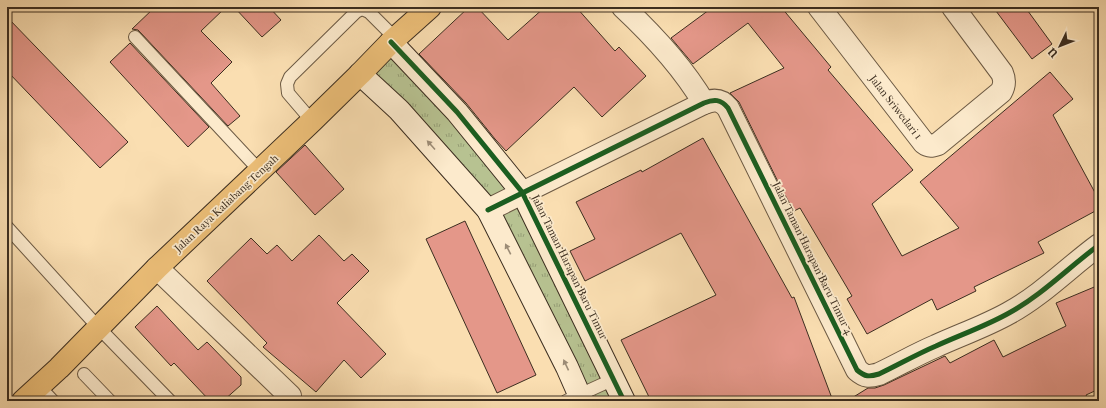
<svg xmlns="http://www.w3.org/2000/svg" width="1106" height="408" font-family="'IM FELL French Canon',serif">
<defs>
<pattern id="grass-tufts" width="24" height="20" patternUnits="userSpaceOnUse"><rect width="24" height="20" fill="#b7c291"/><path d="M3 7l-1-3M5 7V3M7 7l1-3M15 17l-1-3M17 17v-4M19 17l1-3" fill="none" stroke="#969e76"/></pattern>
</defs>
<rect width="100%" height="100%" fill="#fadeb1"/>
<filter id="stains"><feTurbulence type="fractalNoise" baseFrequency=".005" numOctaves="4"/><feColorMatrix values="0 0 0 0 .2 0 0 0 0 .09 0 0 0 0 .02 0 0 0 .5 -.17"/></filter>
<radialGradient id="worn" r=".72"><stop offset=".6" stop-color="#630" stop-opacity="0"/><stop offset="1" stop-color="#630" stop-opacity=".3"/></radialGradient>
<polygon fill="url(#grass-tufts)" stroke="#7a7858" points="391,42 522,192 624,401 582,401 488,210 360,74"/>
<g fill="#e49789" stroke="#3c2e20">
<polygon points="155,7 226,7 201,31 232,62 211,83 240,116 228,126 140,32 138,30 132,29"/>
<polygon points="234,7 269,7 281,20 262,37"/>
<polygon points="469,7 477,7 508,40 545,7 576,7 615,51 619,47 646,76 602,117 574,87 506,151 495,139 466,103 419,54"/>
<polygon points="713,7 781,7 831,67 828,70 913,170 872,204 902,256 959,228 920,182 1050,72 1073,99 1053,115 1099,200 1099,209 1038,242 1044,253 974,287 976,291 937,310 932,299 867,334 847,299 852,296 800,208 794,211 782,190 739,102 730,93 784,68 748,23 693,64 671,38"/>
<polygon points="993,7 1025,7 1052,44 1032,59"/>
<polygon points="7,17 128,142 100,168 7,71"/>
<polygon points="130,43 209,127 188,147 110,62"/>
<polygon points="703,138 792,298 794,297 833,401 651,401 621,340 716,295 681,233 585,281 570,251 595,239 576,202 641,170 642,172"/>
<polygon points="305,145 344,189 315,215 276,172"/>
<polygon points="465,221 536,375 497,393 426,239"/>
<polygon points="319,235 344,261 352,254 369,271 337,303 386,354 361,378 344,360 316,392 263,347 267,343 207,281 251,238 267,254 277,245 292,261"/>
<polygon points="1099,285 1099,389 1086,395 1089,401 847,401 868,388 875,388 884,385 945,356 950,363 994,340 1003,357 1066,326 1056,303"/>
<polygon points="157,306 198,350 207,342 241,377 241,385 223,401 210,401 174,363 171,366 135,327"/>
</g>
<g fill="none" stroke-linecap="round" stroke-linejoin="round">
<defs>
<g id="lane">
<polyline points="135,37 260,171"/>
<polyline points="312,121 288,93 287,84 290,77 356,12 362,9 369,12 395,38"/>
<polyline points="7,227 98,327 170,401"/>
<polyline points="84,374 110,401"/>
<polyline points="39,386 53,401"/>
<polyline points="566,401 614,379"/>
</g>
<g id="street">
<path d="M623 7C654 36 682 66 704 103"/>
<path d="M819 7 924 143C929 147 932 146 938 144L1001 92C1005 85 1005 80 1002 73L953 7"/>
<path d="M488 210 704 103C714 99 721 99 728 108L857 370C865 377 869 377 879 374 898 365 917 354 936 346 960 335 986 326 1009 313 1042 295 1069 267 1099 245"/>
<polyline points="157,268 290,396"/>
</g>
<g id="secondary">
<polyline points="391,42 457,112 522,192 624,401"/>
<polyline points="360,74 399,110 488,210 567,367 582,401"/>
</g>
<polyline id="primary" points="23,401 59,368 157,268 312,121 360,74 391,42 430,7"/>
</defs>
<use href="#lane" stroke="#6c5a44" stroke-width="14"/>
<use href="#street" stroke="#6c5a44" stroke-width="24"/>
<use href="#secondary" stroke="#3c2e20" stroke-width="24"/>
<use href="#primary" stroke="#3c2e20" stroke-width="24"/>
<use href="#lane" stroke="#fceacc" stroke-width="12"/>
<use href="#street" stroke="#fceacc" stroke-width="22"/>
<use href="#secondary" stroke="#fceacc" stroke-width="22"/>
<use href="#primary" stroke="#edbf78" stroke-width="22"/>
<defs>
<g id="cycleway">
<polyline points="391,42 457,112 522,192 624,401"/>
<path d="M488 210 704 103C714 99 721 99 728 108L857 370C865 377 869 377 879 374 898 365 917 354 936 346 960 335 986 326 1009 313 1042 295 1069 267 1099 245"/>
</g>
</defs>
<use href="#cycleway" stroke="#fceacc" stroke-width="8"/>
<use href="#cycleway" stroke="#1b5e20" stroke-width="5"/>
</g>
<defs><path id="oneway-solid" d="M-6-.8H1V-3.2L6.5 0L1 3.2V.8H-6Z"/></defs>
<g fill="#9c8c76">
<use href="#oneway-solid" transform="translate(431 145) rotate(-132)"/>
<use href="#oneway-solid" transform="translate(508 249) rotate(-117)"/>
<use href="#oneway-solid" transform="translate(566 365) rotate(-115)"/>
</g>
<g text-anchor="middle" stroke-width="3.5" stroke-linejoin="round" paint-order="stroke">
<g font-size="11" fill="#3c2e20" stroke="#fceacc">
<text transform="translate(896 107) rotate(52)" y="4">Jalan Sriwedari 1</text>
<text transform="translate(226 203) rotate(-43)" y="4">Jalan Raya Kaliabang Tengah</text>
<text transform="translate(813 258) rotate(64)" y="4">Jalan Taman Harapan Baru Timur 4</text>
<text transform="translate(570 267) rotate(64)" y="4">Jalan Taman Harapan Baru Timur</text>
</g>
</g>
<rect width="1106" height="408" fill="none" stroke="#fadeb1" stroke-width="24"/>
<rect x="8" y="8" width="1090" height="392" fill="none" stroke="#3c2e20" stroke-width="2"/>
<rect x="12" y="12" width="1082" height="384" fill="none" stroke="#3c2e20"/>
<g transform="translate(1060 46) rotate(227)" stroke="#fceacc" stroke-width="3" paint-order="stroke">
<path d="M0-3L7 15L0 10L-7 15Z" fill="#3c2e20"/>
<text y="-6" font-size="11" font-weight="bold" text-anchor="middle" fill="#3c2e20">U</text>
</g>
<rect width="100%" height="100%" filter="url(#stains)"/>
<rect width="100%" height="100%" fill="url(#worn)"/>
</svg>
